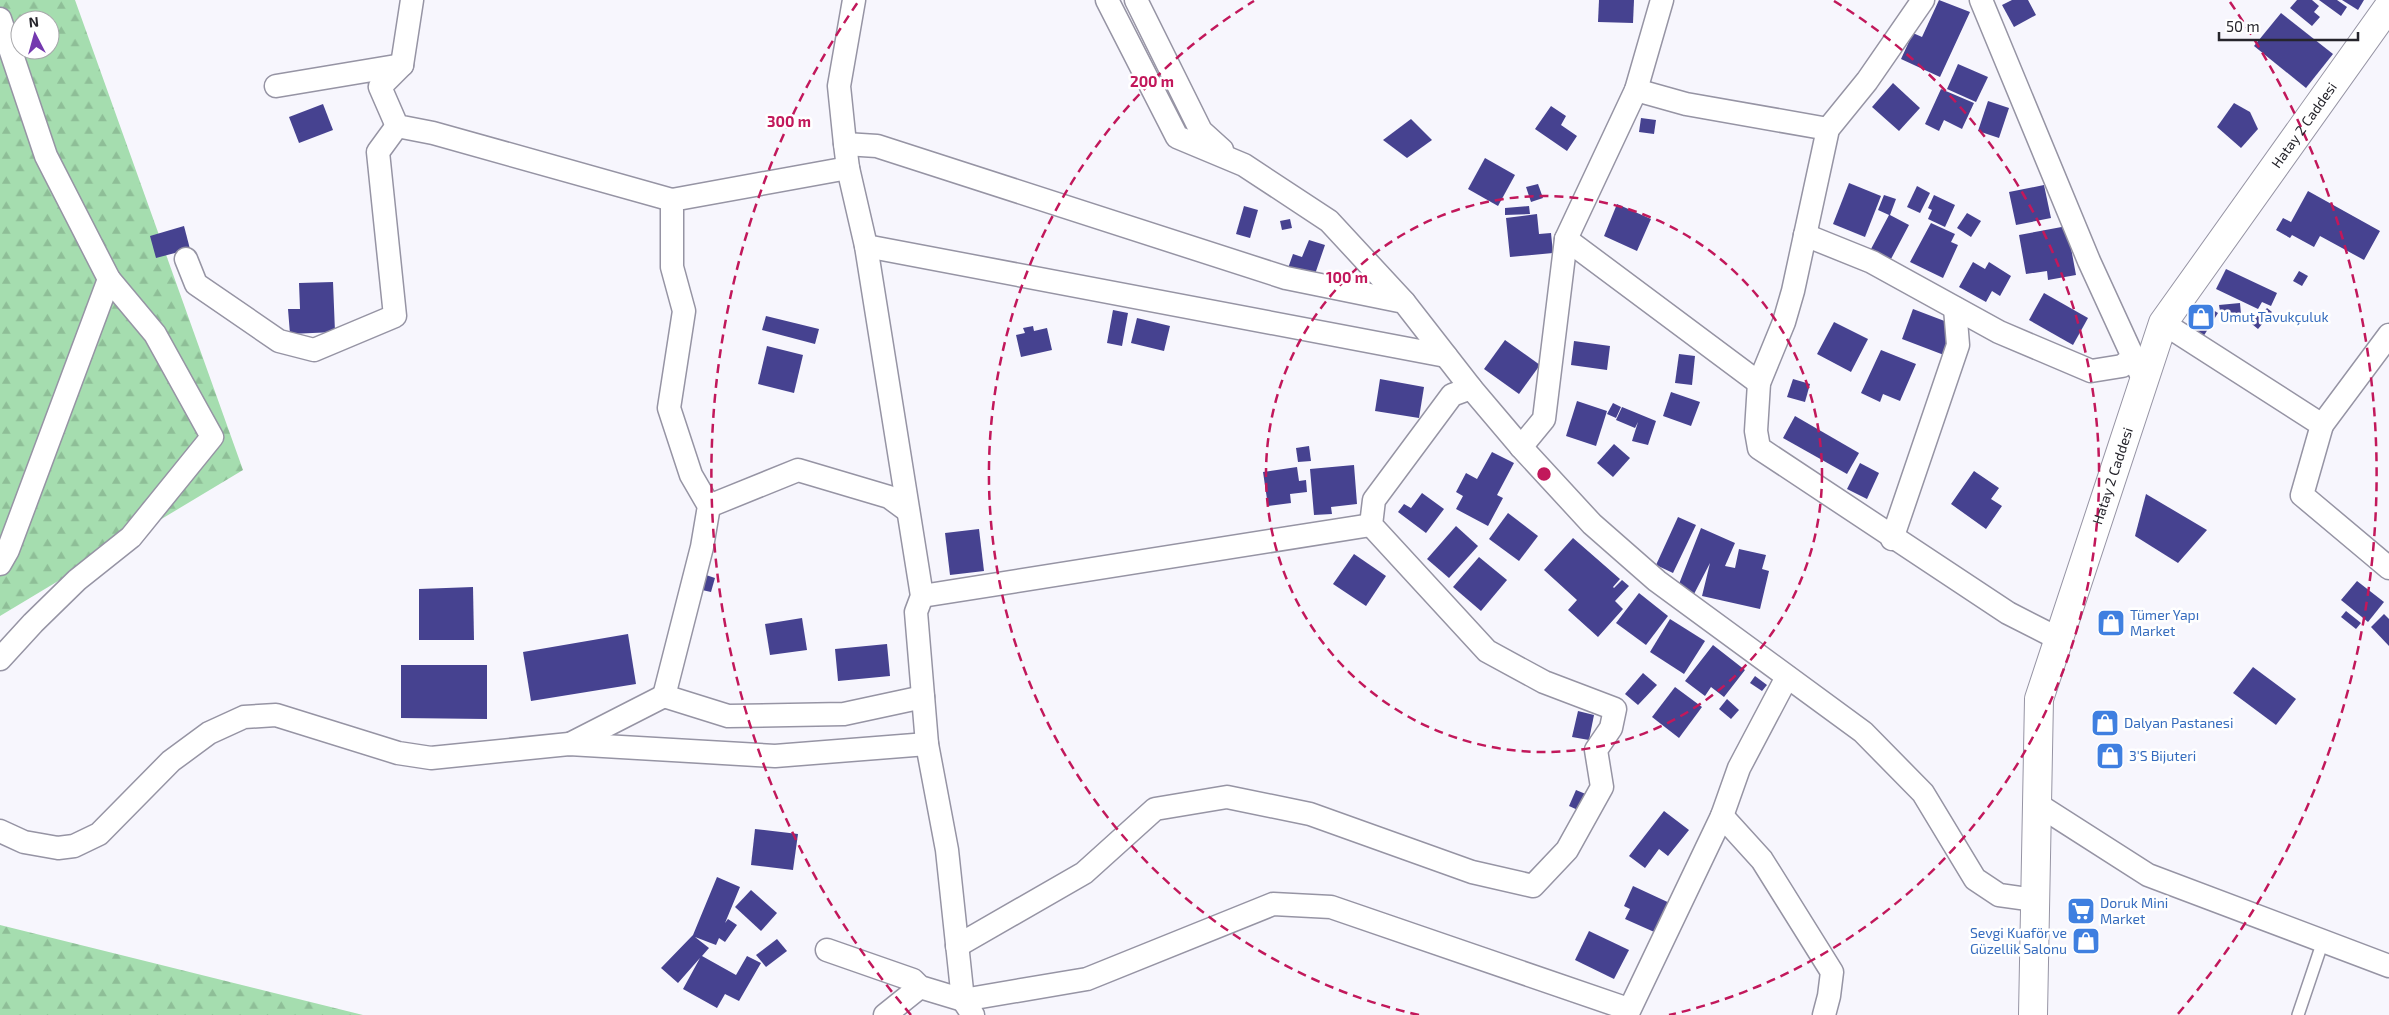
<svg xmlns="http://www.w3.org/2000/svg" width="2389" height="1015" font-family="'Exo 2',sans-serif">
<defs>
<pattern id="forest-firs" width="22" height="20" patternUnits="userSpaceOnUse" patternTransform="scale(1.25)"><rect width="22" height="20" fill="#a5ddaf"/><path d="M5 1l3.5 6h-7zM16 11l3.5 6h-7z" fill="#8ebe97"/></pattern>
</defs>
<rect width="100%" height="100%" fill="#f7f6fd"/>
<g fill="url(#forest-firs)" fill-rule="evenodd">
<path d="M0 0H75L243 470 0 616ZM20 20H50V50H20Z"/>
<polygon points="0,925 363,1015 0,1015"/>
</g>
<g fill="#464290">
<polygon points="1599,0 1634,0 1633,23 1598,22"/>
<polygon points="1939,0 1970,12 1940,77 1901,59 1913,33 1922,37"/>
<polygon points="2012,0 2028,0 2036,15 2014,27 2002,5"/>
<polygon points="2297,0 2312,0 2319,6 2314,12 2320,17 2312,26 2290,8"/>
<polygon points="2319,0 2337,0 2347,7 2341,16"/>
<polygon points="2342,0 2364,0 2358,10"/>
<polygon points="2281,13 2333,54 2306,88 2254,46"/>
<polygon points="1958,64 1988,77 1976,102 1947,89"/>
<polygon points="1893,83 1920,108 1899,131 1872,107"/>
<polygon points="1941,89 1974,103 1962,129 1944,120 1939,131 1925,124"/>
<polygon points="1988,101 2009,108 1999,138 1978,131"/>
<polygon points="2234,103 2250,112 2258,129 2241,148 2217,127"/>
<polygon points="323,104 333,130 299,143 289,117"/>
<polygon points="1551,106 1566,116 1561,125 1577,136 1567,151 1535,129"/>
<polygon points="1641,118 1656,120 1654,134 1639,132"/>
<polygon points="1411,119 1432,140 1407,158 1383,140"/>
<polygon points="1485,158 1515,175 1498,206 1468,189"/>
<polygon points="1849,183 1881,196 1865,237 1833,224"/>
<polygon points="1538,184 1543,198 1531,202 1526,187"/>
<polygon points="2044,185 2051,218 2016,225 2009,192"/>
<polygon points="1917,186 1930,193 1920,213 1907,207"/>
<polygon points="2308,191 2380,231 2364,260 2320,236 2314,247 2292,235 2290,238 2276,230 2283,218 2291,222"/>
<polygon points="1884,195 1896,199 1890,215 1909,225 1891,259 1871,249 1889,215 1878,210"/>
<polygon points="1934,195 1955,205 1945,227 1928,219 1932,210 1928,208"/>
<polygon points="1617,204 1651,219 1637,251 1604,236"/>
<polygon points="1244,206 1258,210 1250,238 1236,234"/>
<polygon points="1529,206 1530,214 1505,215 1505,208"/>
<polygon points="1967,213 1981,221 1971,237 1957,228"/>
<polygon points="1537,214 1539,234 1551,233 1553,253 1510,257 1506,218"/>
<polygon points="1290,219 1292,228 1282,230 1280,221"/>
<polygon points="1931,223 1955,234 1951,242 1958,245 1943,278 1910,262"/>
<polygon points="184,226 190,249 156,258 150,236"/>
<polygon points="2067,226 2076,275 2048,280 2047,271 2026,274 2019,235"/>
<polygon points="1309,240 1325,245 1313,280 1287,271 1293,254 1302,257"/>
<polygon points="1973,262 1985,269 1989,262 2011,276 2000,296 1992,291 1986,302 1959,287"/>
<polygon points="2226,269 2277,293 2271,306 2262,302 2258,309 2216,289"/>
<polygon points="2299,271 2308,276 2302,286 2293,281"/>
<polygon points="333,282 335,332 290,334 288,309 300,309 299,283"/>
<polygon points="2044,293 2088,318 2073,345 2029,320"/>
<polygon points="2240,303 2241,314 2221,317 2219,305"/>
<polygon points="2203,304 2218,313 2203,337 2188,328"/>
<polygon points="2267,308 2272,312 2258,329 2247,320 2253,313 2259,317"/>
<polygon points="1913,309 1955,325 1944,355 1902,339"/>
<polygon points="1113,310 1128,313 1122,346 1107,343"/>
<polygon points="766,316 819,329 815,344 762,330"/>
<polygon points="1137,318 1170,326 1164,351 1131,343"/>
<polygon points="1834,322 1868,339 1851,372 1817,354"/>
<polygon points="1033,326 1034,331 1047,328 1052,350 1021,357 1016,335 1025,333 1023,328"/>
<polygon points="1505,340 1540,365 1519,394 1484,369"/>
<polygon points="1574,341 1610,346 1607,370 1571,365"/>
<polygon points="767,346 803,355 794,393 758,384"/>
<polygon points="1881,350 1916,364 1900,401 1883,394 1880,402 1861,393"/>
<polygon points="1679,354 1695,356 1692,385 1675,383"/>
<polygon points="1380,379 1424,387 1419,418 1375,411"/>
<polygon points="1793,379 1810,384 1805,402 1787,397"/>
<polygon points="1671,392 1700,402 1691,426 1663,416"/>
<polygon points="1577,401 1607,411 1596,446 1566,436"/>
<polygon points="1613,403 1621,407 1616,418 1607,414"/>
<polygon points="1622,407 1656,421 1648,445 1632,441 1638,422 1635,428 1616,420"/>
<polygon points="1795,416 1859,453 1847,474 1783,438"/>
<polygon points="1614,444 1630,458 1613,477 1597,463"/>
<polygon points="1309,446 1311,461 1298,462 1296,448"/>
<polygon points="1492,452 1514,463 1497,495 1503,498 1488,526 1456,509 1463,496 1456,492 1466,473 1477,479"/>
<polygon points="1860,463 1879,473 1867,499 1847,489"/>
<polygon points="1354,465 1357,504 1331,507 1332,514 1314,515 1310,469"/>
<polygon points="1297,467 1299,481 1306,480 1307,492 1290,494 1291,503 1268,506 1263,472"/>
<polygon points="1974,471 1999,488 1991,499 2002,506 1986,529 1951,504"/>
<polygon points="1422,493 1444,509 1426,533 1398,512 1404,504 1411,508"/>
<polygon points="2146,494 2207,530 2178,563 2135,536"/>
<polygon points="1508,513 1538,536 1519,561 1489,539"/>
<polygon points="1678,517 1696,525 1673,573 1656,565"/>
<polygon points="1456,526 1478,546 1449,578 1427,559"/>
<polygon points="1701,528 1735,543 1725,566 1735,568 1739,549 1766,555 1762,569 1769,571 1760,609 1702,596 1710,563 1694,594 1679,584"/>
<polygon points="979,529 984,571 950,575 945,533"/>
<polygon points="1573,538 1620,579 1613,587 1614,588 1622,580 1629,586 1615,601 1623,609 1598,637 1568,610 1577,600 1544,570"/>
<polygon points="1354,554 1386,576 1366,606 1333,584"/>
<polygon points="1479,557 1507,580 1481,611 1453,587"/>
<polygon points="706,575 715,578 711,592 702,590"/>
<polygon points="2357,581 2384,602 2368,622 2341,600"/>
<polygon points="473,587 474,640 419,640 419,589"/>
<polygon points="1639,593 1668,616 1646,645 1616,623"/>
<polygon points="2346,611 2361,623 2356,629 2341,617"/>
<polygon points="2384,614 2389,619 2389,646 2371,627"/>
<polygon points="802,618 807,650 770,655 765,624"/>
<polygon points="1670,619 1705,641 1684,674 1650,652"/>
<polygon points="628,634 636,684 531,701 523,652"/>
<polygon points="887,644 890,676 838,681 835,649"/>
<polygon points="1713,645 1745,670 1724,697 1711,687 1705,696 1685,681"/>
<polygon points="401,665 487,665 487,719 401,718"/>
<polygon points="2253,667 2296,699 2276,725 2233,693"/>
<polygon points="1643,673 1657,685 1638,705 1625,694"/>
<polygon points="1755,676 1767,685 1762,691 1750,683"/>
<polygon points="1675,687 1702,707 1679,738 1652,717"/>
<polygon points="1727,699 1739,710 1731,719 1719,709"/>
<polygon points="1578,711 1594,715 1589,740 1572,737"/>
<polygon points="1576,790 1588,795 1580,811 1569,806"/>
<polygon points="1664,811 1689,830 1668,856 1659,849 1645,868 1629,856"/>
<polygon points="755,829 798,834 793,870 751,865"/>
<polygon points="717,877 740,887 725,923 728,919 737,925 725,942 719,938 716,945 695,937 709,948 702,956 736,975 747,956 761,963 739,1001 725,994 717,1008 683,989 700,958 678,983 661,968 693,935"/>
<polygon points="1633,886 1674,905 1661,935 1625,919 1630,909 1624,906"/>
<polygon points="751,890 777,913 761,931 735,907"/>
<polygon points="1589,931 1629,950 1614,979 1575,960"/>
<polygon points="777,939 787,951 766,967 756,955"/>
</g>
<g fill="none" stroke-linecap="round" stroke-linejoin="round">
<defs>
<polyline id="service" points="2298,1015 2323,941"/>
<g id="minor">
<polyline points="854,0 839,86 845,144 848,168 866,246 922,596 916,612 927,744 947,850 963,1000 973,1015"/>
<polyline points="1107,0 1177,137 1244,165 1329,221 1404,302"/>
<polyline points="1136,0 1201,131 1222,150"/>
<polyline points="1923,0 1867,81 1828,129 1793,291 1784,322 1759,383 1756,431 1759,448 2008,613 2059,639"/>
<polyline points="1981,0 2089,261 2144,381"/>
<polyline points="0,19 46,156 109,279 8,550 0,564"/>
<polyline points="402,65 412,0"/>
<polyline points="276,86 402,65 380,87 397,126 433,133 672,200"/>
<polyline points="1636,90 1686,104 1828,129"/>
<polyline points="845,144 877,146 1286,278 1404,302 1471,388"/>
<polyline points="1805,235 1872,262 1999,332 2091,371 2122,366 2133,358"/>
<polyline points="1566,239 1759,383"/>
<polyline points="866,246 1446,356"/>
<polyline points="186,259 196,284 279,341 314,350 395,316 378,152 397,126"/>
<polyline points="2163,323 2322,425 2302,495 2389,568"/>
<polyline points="2322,425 2389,335"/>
<polyline points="1521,447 1544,419 1566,239 1636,90 1662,0"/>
<polyline points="709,506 798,470 889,497 908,511"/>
<polyline points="1892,539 1958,345 1955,308"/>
<polyline points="922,596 1371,525"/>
<polyline points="0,659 33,623 77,580 131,537 212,437 155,334 109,279"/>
<polyline points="664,696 702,547 709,506 691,475 669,408 684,311 672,267 672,200 848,168"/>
<polyline points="570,744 664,696 728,716 844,714 923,697"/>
<polyline points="2037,804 2148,875 2389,966"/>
<polyline points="1722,816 1762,860 1832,972 1829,996 1824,1015"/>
<polyline points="0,831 24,842 58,848 74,846 99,834 171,761 209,733 244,717 276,715 398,753 431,758 569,744 775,756 927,744"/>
<polyline points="957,946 1084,873 1155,809 1227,797 1310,814 1472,872 1533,886 1567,850 1602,787 1596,750 1611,728 1615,709 1544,682 1487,651 1371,525 1374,500 1452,395 1471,388 1521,447 1592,524 1657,581 1863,732 1923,793 1975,879 1999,895 2035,900"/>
<polyline points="827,950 913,980 920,987 963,1000 1087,979 1273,904 1331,907 1628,1009"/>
<polyline points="885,1015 920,987"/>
<polyline points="1627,1015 1722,816 1739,768 1787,677"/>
</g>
<g id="tertiary">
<path id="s1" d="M2033 1015 2039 699 2163 323 2389 6"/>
</g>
</defs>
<use href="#service" stroke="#9694a4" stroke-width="14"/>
<use href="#minor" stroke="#9694a4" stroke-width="25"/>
<use href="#tertiary" stroke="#9694a4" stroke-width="30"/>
<use href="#service" stroke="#fff" stroke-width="11"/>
<use href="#minor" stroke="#fff" stroke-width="22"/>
<use href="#tertiary" stroke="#fff" stroke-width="28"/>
</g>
<g fill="none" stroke="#c2185b" stroke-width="2.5" stroke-dasharray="9 6">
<circle cx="1544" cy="474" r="278"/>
<path d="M1419 1015A555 555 0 0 1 1254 1M1834 1A555 555 0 0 1 1669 1015"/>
<path d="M911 1015A833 833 0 0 1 858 2M2230 2A833 833 0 0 1 2177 1015"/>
</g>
<defs>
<symbol id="shop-square" viewBox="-11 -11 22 22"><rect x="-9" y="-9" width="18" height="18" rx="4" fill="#3f7fe0" stroke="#fff"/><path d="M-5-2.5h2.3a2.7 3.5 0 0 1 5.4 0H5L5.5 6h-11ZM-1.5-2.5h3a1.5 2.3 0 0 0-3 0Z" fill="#fff"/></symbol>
<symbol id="supermarket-square" viewBox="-11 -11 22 22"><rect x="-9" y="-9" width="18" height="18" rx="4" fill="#3f7fe0" stroke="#fff"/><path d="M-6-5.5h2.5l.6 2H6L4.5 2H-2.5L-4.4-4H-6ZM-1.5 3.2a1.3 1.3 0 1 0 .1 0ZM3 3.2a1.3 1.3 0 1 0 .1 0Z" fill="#fff"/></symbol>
</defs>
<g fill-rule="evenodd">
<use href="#shop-square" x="2185" y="301" width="32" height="32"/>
<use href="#shop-square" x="2095" y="607" width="32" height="32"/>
<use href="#shop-square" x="2089" y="707" width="32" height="32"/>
<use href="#shop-square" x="2094" y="740" width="32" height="32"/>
<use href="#supermarket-square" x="2065" y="895" width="32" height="32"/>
<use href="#shop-square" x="2070" y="925" width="32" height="32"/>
</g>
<g text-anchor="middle" stroke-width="5" stroke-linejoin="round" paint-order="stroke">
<g font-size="14" fill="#26252c" stroke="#fff">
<text dy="5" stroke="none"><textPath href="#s1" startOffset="955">Hatay 2 Caddesi</textPath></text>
<text dy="5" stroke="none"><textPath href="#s1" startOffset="551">Hatay 2 Caddesi</textPath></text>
</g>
<g font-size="14" fill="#366cbe" stroke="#fff" text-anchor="start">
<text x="2220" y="322">Umut Tavukçuluk</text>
<text x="2130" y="620">Tümer Yapı<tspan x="2130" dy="16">Market</tspan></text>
<text x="2124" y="728">Dalyan Pastanesi</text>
<text x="2129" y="761">3'S Bijuteri</text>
<text x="2100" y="908">Doruk Mini<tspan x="2100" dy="16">Market</tspan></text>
<text x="2067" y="938" text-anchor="end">Sevgi Kuaför ve<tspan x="2067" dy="16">Güzellik Salonu</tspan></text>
</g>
</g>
<circle cx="1544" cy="474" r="8" fill="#c2185b" stroke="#fff" stroke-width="2.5"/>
<g font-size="15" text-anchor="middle" font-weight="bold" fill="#c2185b" stroke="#fff" stroke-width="5" stroke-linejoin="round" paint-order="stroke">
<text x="1152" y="87">200 m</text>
<text x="789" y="127">300 m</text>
<text x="1347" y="283">100 m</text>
</g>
<g transform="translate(35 35) rotate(354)"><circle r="24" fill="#ffffff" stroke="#a8a8ab"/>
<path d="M0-4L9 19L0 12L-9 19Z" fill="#7439af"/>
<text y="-8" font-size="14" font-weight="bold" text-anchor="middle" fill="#26252c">N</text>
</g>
<path d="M2219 32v8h139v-8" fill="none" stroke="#26252c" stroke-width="2.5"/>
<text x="2226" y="32" font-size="15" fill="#26252c" stroke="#ffffff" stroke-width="4" paint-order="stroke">50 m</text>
</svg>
